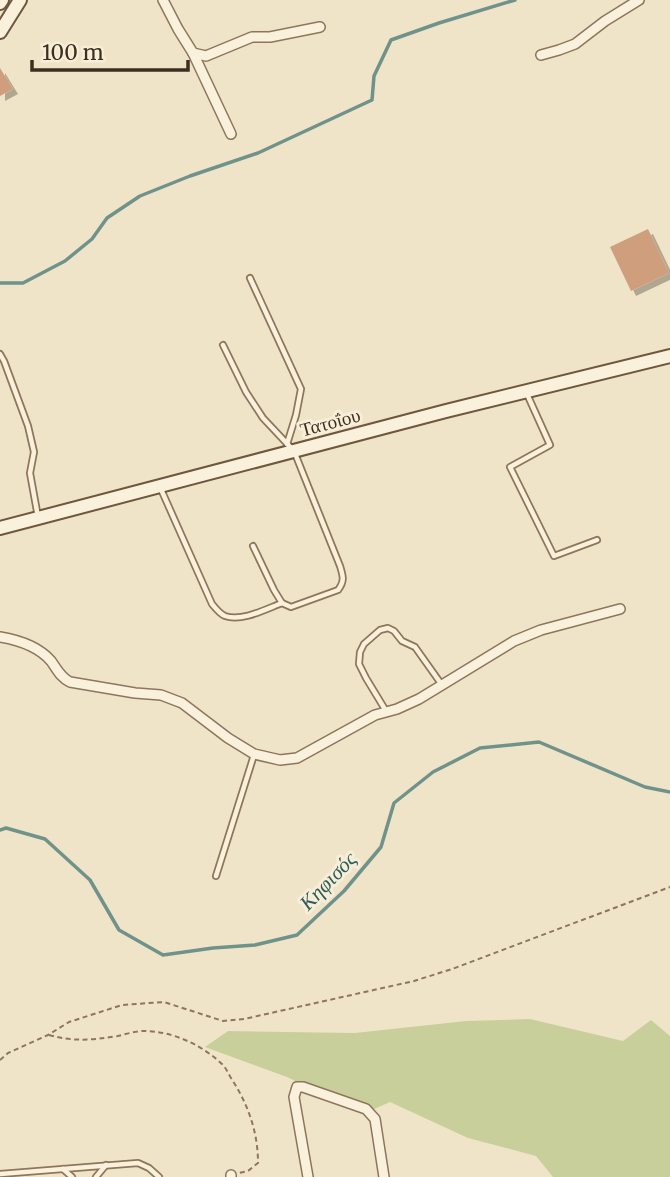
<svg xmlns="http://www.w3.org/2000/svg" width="670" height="1177" font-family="Merriweather,serif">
<defs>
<filter id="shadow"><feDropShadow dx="5" dy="5" stdDeviation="0" flood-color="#0004"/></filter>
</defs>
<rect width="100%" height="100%" fill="#f0e4c8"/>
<polygon fill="#c9cf9b" points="530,1019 623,1041 651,1020 670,1036 670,1177 553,1177 536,1156 468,1138 390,1102 363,1114 287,1077 205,1047 228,1031 355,1033 466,1021"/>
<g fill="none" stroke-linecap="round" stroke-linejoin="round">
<g stroke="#6f938a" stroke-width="3.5">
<polyline points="0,283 23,283 65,261 92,239 107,218 140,196 190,176 258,153 372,100 374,76 391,40 439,23 515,0"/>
<polyline points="0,830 6,828 45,839 90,880 119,930 163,955 213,948 255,945 297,935 344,891 381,847 394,803 433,772 480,748 539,742 645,787 670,792"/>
</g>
</g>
<g fill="#cf9f7d" filter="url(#shadow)">
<polygon points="0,68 13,89 0,96"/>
<polygon points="648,229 669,273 631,291 610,247"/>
</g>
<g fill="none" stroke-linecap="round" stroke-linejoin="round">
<defs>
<g id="lane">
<polyline points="250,278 301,389 296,415 287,444"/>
<path d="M223 345 246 392 263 418 294 451 340 566C343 576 345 581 338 590L291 607 282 603 274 590 253 546"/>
<polyline points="0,354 4,361 28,426 34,452 30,473 38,517"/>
<polyline points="527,394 550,445 510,467 554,556 597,540"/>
<path d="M160 487 212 604C216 609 220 614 225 616 242 622 266 609 282 603"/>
<polyline points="386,711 366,678 359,664 360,652 364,644 380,630 388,628 394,631 402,641 415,647 442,685"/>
<polyline points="216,876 254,755"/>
<polyline points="63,1169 72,1177"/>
<polyline points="0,1174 138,1163 149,1168 159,1177"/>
<polyline points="96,1177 106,1165"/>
</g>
<g id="street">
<polyline points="163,0 178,29 193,53 206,56 252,37 270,37 320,27"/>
<polyline points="193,53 231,134"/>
<polyline points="541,55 559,50 575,44 605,21 639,0"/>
<path d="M0 637C18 640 38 646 51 661 57 669 60 677 70 682L135 693 161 695 182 703 228 738 254 754 280 760 297 758 375 715 397 709 419 699 514 641 541 630 620 609"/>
<polyline points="231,1175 231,1177"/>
<polyline points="308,1177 294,1097 297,1087 303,1087 366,1109 375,1119 384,1177"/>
</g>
<g id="secondary">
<polyline points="0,3 2,0"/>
<polyline points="0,32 20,0"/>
<polyline points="0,528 446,411 670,356"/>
</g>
</defs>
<use href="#lane" stroke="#8d765c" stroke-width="8"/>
<use href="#street" stroke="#8d765c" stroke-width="12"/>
<use href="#secondary" stroke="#6f573f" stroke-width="16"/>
<g stroke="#8d765c" stroke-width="2" stroke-dasharray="5 3.5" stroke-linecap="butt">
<path d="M49 1035C74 1042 92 1040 118 1036 126 1034 136 1031 144 1031 172 1031 202 1045 222 1064 226 1068 228 1073 231 1078 248 1104 258 1132 258 1163L248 1171 239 1173"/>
<polyline points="0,1060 8,1053 48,1035 69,1022 122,1005 164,1002 223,1021 244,1019 414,981 452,969 670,887"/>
</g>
<use href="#lane" stroke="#faf1dc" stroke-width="4.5"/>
<use href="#street" stroke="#faf1dc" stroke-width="9"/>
<use href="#secondary" stroke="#faf1dc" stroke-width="12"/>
</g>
<g text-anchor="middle" stroke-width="6" stroke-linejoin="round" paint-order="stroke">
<g font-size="19" fill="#3d2e20" stroke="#f7eed8">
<text transform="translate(330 422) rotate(-15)" y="7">Τατοΐου</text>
</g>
<g font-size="21" font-style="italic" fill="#2f5d5a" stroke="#f7eed8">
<text transform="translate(328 881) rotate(-46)" y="7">Κηφισός</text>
</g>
</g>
<path d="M32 60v10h156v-10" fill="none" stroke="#3d2e20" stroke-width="3.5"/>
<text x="42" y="60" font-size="21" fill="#3d2e20" stroke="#f7eed8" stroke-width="5" paint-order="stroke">100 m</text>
</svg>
